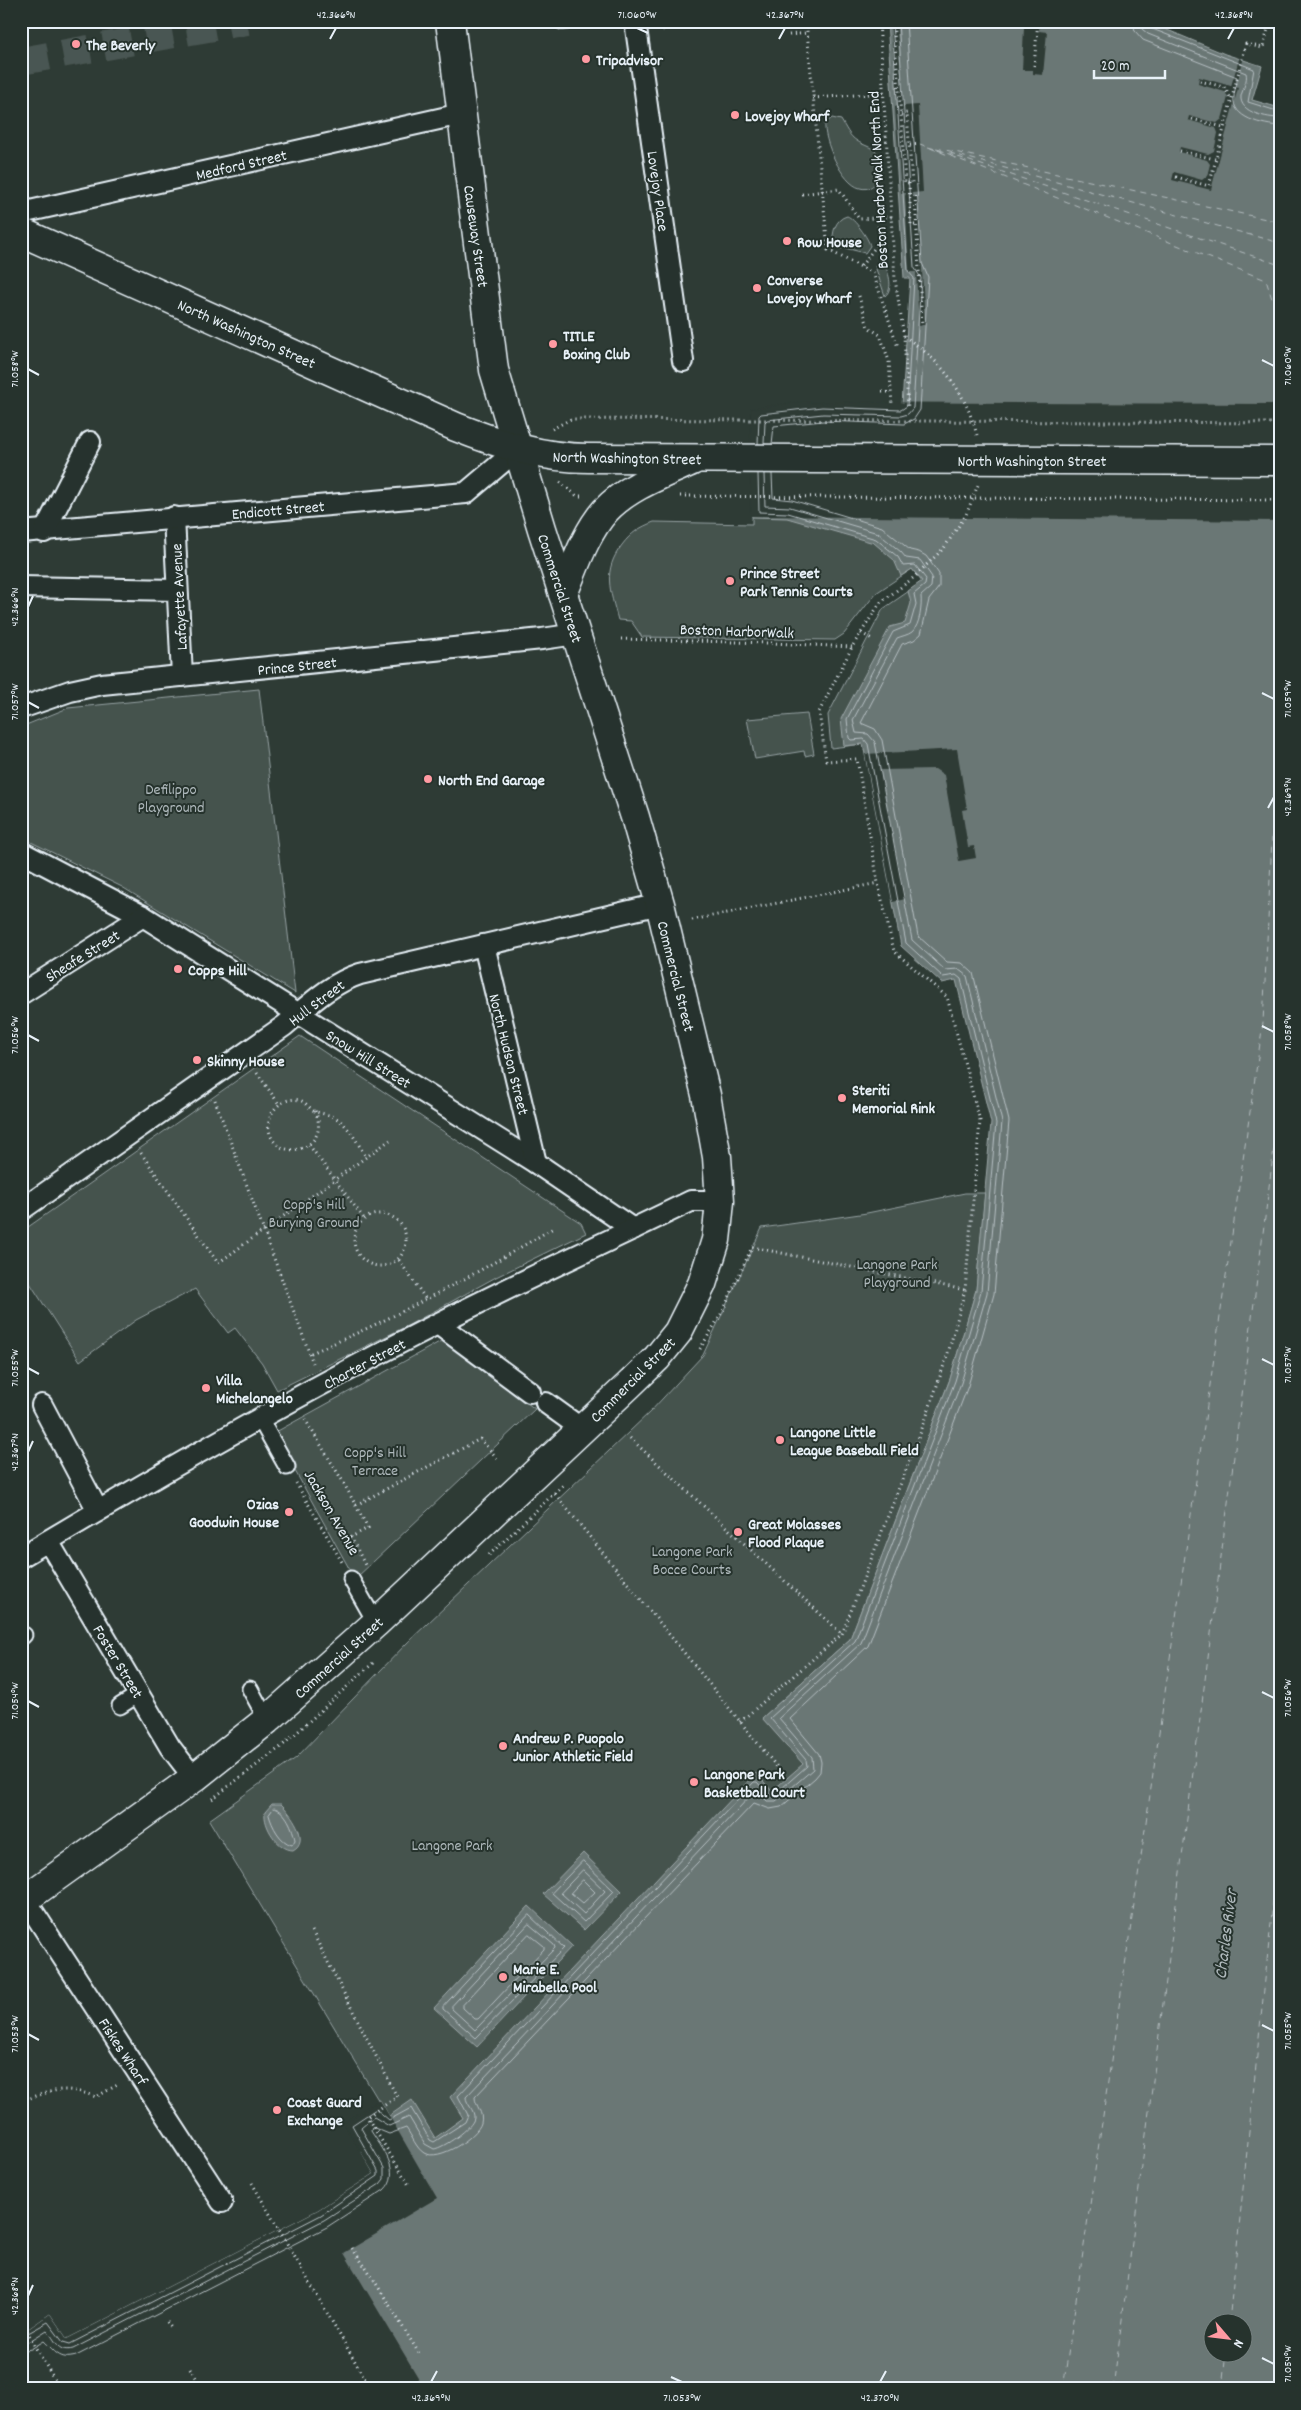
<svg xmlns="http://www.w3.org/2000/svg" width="1301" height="2410" font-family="Dekko,sans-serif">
<rect width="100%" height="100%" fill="#2e3b35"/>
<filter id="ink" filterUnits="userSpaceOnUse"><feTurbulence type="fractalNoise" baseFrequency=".02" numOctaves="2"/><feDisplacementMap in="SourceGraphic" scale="10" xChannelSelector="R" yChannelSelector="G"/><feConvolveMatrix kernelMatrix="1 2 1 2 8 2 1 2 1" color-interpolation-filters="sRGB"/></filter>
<g filter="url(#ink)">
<g fill="#45524e" stroke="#96a2a3">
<path d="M832 118 841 120C846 128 849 136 857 141 864 146 875 147 879 156 886 168 877 193 860 188 842 184 823 140 825 123Z"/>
<path d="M847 216C854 218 869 239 870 246L865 253 845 248 839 249 833 244C832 233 835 219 847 216Z"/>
<path d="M882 262C889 270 894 289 885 296L875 266Z"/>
<path d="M753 458 934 566 863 744 831 748 828 715 883 609 922 582 912 569 876 593 844 634 835 640 642 637 631 621 618 620C610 590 602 571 622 545 631 533 640 527 654 522L752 524Z"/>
<polygon points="259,689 295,993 122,887 21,837 21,727 68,708"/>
<polygon points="807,714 814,754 805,756 804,751 755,759 747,719"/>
<polygon points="300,1036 581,1223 586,1233 496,1277 409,1325 277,1390 262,1363 235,1328 228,1333 195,1289 136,1320 80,1361 21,1269 21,1232"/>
<polygon points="965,1193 985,1193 976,1290 950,1379 850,1639 762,1718 826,1783 423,2174 209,1820 296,1758 407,1643 650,1412 703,1355 762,1228 867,1213"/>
<polygon points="443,1340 535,1409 355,1579 274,1433"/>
</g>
<g fill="#6b7775" stroke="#9da8a9" fill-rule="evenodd">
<path d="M887 21H1146L1225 54 1262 66 1252 100 1280 108V2389H21V2334L50 2314 67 2339 318 2210 374 2174 361 2151 380 2100 389 2116 412 2100 435 2138 463 2118 450 2097 756 1773 772 1791 803 1764 762 1718 850 1639 950 1379 976 1290 991 1123 956 980 942 983 901 946 863 744 844 746 841 719 890 627 905 623 911 603 908 591 922 581 912 569 901 576 894 560 874 543 787 518 752 517 753 458 902 405 910 278H904ZM1214 2322H1244V2352H1214Z"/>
<path d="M272 1804H281L284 1807C293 1817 310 1841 293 1850 278 1850 263 1826 265 1812Z"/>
<polygon points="583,1853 622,1891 584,1930 543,1894"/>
<polygon points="529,1906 572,1946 477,2047 434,2008"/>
</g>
<g fill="#2e3b35">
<polygon points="890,21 896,21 904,106 918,105 923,192 912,193 912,196 918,196 925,325 919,326 916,272 909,272 905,196 906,193 901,193 895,107 898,106"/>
<polygon points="1036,21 1040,21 1039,31 1047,32 1043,75 1033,74 1033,70 1022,70 1024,27 1035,27"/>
<polygon points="1240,56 1244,57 1236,87 1238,88 1211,190 1172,180 1174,172 1202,180 1207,176 1210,164 1207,160 1179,152 1180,147 1208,154 1214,151 1218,133 1216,128 1188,120 1189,116 1217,123 1222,119 1228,97 1225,92 1198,84 1199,77 1231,86"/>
<polygon points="799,402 1280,404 1280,521 750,516 751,409"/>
<polygon points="957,749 967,809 962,810 968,847 974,846 976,858 959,861 944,775 935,769 880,770 905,899 893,902 865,754"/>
<polygon points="380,2100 437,2198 344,2253 425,2389 21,2389 21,2334 50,2314 67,2339 318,2210 374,2174 344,2123"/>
</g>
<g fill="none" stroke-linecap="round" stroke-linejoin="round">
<g stroke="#b6c0c4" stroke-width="1">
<path d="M1133 21 1135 31 1143 40 1237 77C1238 84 1234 90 1234 97 1231 118 1263 125 1280 126"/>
<path d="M1141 21 1142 29 1148 34 1246 73C1248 80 1243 88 1241 96 1239 113 1268 118 1280 118"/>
<polyline points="1147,21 1150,28 1254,69 1248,102 1280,112"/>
<polyline points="758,444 759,416 761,414 822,407 901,410 907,406 914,278 908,271 892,21"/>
<polyline points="764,444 765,422 767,420 823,414 901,416 908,414 913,408 921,278 914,267 898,21"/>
<polyline points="772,444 774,426 823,421 904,424 914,419 920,410 928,277 922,263 906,21"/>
<path d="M274 1808C286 1810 293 1829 295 1840L292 1845C280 1842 272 1826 269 1815Z"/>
<polygon points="583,1861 614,1891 584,1922 552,1893"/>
<polygon points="583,1870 605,1891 584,1914 561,1893"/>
<polygon points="583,1880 595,1892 583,1903 571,1893"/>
<polygon points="529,1915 564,1948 476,2038 443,2009 443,2007"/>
<polygon points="529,1924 554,1945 555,1948 475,2030 452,2009 452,2006"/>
<polygon points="529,1934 544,1946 544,1949 478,2019 475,2019 463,2008 463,2005"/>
<polyline points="21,2337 48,2322 63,2342 70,2344 321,2215 378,2176 378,2171 352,2125 376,2109 389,2120 411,2108 430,2140 434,2142 465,2122 468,2115 458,2096 754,1782 757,1782 768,1794 774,1795 807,1766 806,1760 770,1718 855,1641 955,1381 981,1291 996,1123 961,979 956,975 943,977 906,943 868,744 864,739 851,740 849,738 847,719 893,632 910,625 916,604 914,594 925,585 926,579 915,565 903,566 898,557 876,539 788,513 759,512 758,474"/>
<path d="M21 2344 28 2342 47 2330C55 2339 58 2353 73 2349L324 2220 380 2184 384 2179V2168L361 2128 374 2117 389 2126 409 2117 425 2144 434 2149C443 2148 473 2128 474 2118 475 2110 466 2104 466 2097L754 1792 757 1791 767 1801H776L813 1769 812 1757 779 1718 861 1643 961 1383 987 1293 1002 1122 967 976 958 969 945 970 912 940 875 742 868 734 856 733 853 720 897 638C902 636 908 635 912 632 920 625 922 606 921 596L931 587 932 577 920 560 906 558 901 552 878 533 790 507 765 506 764 474"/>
<path d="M21 2351 31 2349 44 2341C55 2351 59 2361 76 2356L327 2227 384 2190C403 2172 381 2147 371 2131L372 2127 389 2134 406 2128C412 2136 416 2148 424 2153 439 2162 477 2137 481 2123 484 2112 475 2106 475 2097L754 1803 770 1809 781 1807 815 1778 820 1772 821 1762 819 1754 790 1719 868 1646 968 1386 994 1294 1009 1121 973 973 962 963 947 962 918 936 882 740 875 729 861 723 902 644 914 640 921 634 929 600 939 587V574L926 556 919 552 910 550 882 527 792 500 773 498 772 474"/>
</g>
<g stroke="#b0babd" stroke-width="1" stroke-dasharray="6 5" stroke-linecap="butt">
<polyline points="920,144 1266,280 1280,324"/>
<polyline points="928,147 1280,243"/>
<polyline points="936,148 1280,222"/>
<polyline points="937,150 1280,265"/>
<polyline points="1229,2322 1280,1837"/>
<polyline points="1063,2389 1263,1023 1280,674"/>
<polyline points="1113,2389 1280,1102"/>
<polyline points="1222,2389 1226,2352"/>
</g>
<g stroke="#4a5652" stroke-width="28" stroke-dasharray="28 14" stroke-linecap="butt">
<polyline points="21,22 25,21"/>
<polyline points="21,61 247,21"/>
</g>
<defs>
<g id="service">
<polyline points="556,21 563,24 580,21"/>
<polyline points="21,867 35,859"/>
</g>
<g id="pedestrian">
<polyline points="260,1419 287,1467"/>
<polyline points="351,1579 376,1623"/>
<polyline points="21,1637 24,1635"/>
<polyline points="250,1689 267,1720"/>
<polyline points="120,1706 139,1694"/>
</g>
<g id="minor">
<polyline points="635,21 683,361"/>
<polyline points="21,213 461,114"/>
<polyline points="174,517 182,676"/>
<polyline points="21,532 466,493 518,449"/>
<polyline points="44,532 90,442"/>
<polyline points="21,587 177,590"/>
<polyline points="21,708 70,691 102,684 542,639 576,634"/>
<polyline points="21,852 143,916 536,1163 633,1229"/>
<polyline points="484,945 536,1163"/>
<polyline points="21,994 143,916"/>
<path d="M21 1210 284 1026C308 1006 329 984 360 974L660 904"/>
<polyline points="438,1324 530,1392"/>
<polyline points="546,1403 582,1429"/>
<polyline points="42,1405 98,1511"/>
<polyline points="48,1541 170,1747 194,1778"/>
<path d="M21 1557C157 1475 295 1396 437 1324 521 1281 607 1242 691 1201H720"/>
<polyline points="21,1893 222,2202"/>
</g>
<polyline id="secondary" points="21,1902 194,1778 267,1720 376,1623 629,1385 657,1358 678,1332 702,1284 716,1240 718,1222 720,1201 717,1157 706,1095 660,904 635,817 542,529 494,370 450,21"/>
<g id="primary">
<path d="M21 232 456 427C499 444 542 458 588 458L1280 461"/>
<path d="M563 594C575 566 585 534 605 511 627 487 663 474 692 461"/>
</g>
</defs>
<use href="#service" stroke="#e8f1f8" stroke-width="14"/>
<use href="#pedestrian" stroke="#e8f1f8" stroke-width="19"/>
<use href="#minor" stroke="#e8f1f8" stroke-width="24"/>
<use href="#secondary" stroke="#e8f1f8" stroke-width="31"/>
<use href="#primary" stroke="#e8f1f8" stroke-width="31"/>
<g stroke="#e8f1f8" stroke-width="3" stroke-dasharray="1 4" stroke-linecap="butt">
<polyline points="686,21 686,23"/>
<polyline points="806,21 828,250 873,273 898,347"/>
<polyline points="879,21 895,279 904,336 908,409"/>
<polyline points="893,21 901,114 905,183 912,183 907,113 901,114"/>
<polyline points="662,31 663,21"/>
<polyline points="789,35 807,33"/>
<polyline points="1034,66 1038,21"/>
<polyline points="1200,81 1224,87 1230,97"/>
<polyline points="813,98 884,93"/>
<polyline points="1192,119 1223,127"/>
<polyline points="910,145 920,144"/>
<polyline points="1180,151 1215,159"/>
<polyline points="1176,177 1209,186 1246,44 1263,48 1270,21"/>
<polyline points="909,183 911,225 916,225"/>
<polyline points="802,194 839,189 859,219 892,217"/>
<polyline points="915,196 922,326"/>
<polyline points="861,266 879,242 878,218"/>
<polyline points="859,296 868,327 880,335 889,361 892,404"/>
<path d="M904 336C943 363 964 389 977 435"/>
<polyline points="882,392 891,392"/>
<polyline points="552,429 571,419 1280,423"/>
<polyline points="560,482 577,496 584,496"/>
<polyline points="680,496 1280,500"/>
<polyline points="861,633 874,640"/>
<polyline points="621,639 770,643 852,647"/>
<polyline points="692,920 878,883"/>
<polyline points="257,1073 279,1104"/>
<polyline points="215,1100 313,1363"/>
<path d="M315 1111C333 1150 276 1165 269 1130 266 1113 282 1096 299 1100 306 1102 309 1108 314 1111 321 1114 331 1114 339 1120 351 1129 358 1144 366 1157"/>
<polyline points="309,1145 365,1220"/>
<polyline points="141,1153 218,1263 390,1140"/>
<circle cx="380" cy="1240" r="26"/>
<polyline points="399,1260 427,1301"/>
<polyline points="700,1349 723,1311 752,1247 965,1290"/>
<path d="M311 1353C396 1318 476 1274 555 1227"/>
<polyline points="305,1419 342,1480 368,1528 351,1537 365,1565"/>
<polyline points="630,1438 842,1634"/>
<polyline points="296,1483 342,1562"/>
<polyline points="555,1494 777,1767"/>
<polyline points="356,1505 480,1439 498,1459"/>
<polyline points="489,1555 565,1483"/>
<polyline points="740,1722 842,1634 925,1421 949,1350 965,1290 980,1121 947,997 894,951 878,883 857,759 826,761 819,712 852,647 880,603 913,578 944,548 966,515 978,485"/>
<polyline points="212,1799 282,1746 373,1663"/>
<polyline points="312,1931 397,2097 367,2117 409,2185"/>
<path d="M21 2101C53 2091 62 2084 96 2097L119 2084"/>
<polyline points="252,2183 371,2389"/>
<polyline points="352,2248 366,2268"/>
<polyline points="366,2267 420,2355"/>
<polyline points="21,2317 34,2345 60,2389"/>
<polyline points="167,2322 171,2328"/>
<polyline points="190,2368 197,2379"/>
</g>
<use href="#service" stroke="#26332d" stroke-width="10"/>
<use href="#pedestrian" stroke="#26332d" stroke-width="15"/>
<use href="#minor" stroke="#26332d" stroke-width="20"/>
<use href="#secondary" stroke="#26332d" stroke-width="28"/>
<use href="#primary" stroke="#26332d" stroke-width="28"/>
</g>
</g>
<path fill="none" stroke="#e8f1f8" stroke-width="2" d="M637 28 648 33M330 39 336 28M779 39 785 28M1228 39 1234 28M1262 360 1274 366M28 369 39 375M28 607 33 596M1262 693 1274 699M28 702 39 708M1268 808 1274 797M1262 1026 1274 1032M28 1035 39 1041M1262 1359 1274 1365M28 1368 39 1374M28 1452 33 1441M1262 1692 1274 1698M28 1701 39 1707M1262 2025 1274 2031M28 2034 39 2040M28 2296 33 2285M1262 2358 1274 2364M671 2377 682 2382M431 2382 437 2371M880 2382 886 2371"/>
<g fill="#ff9aa2" stroke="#26332d" stroke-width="2">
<circle cx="76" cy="44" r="5"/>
<circle cx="586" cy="59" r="5"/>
<circle cx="735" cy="115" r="5"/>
<circle cx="787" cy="241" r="5"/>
<circle cx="757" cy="288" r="5"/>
<circle cx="553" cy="344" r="5"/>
<circle cx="730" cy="581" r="5"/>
<circle cx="428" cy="779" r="5"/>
<circle cx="178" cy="969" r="5"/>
<circle cx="197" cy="1060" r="5"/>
<circle cx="842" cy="1098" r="5"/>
<circle cx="206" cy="1388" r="5"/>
<circle cx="780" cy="1440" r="5"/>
<circle cx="289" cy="1512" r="5"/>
<circle cx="738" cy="1532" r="5"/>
<circle cx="503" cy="1746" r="5"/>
<circle cx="694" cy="1782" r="5"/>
<circle cx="503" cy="1977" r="5"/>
<circle cx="277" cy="2110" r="5"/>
</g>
<g text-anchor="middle" stroke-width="4" stroke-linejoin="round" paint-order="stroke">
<g font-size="16" font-weight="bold" fill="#e8f1f8" stroke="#26332d" text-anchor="start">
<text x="86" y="50">The Beverly</text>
<text x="596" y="65">Tripadvisor</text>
<text x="745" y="121">Lovejoy Wharf</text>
<text x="797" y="247">Row House</text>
<text x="767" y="285">Converse<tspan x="767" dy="18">Lovejoy Wharf</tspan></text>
<text x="563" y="341">TITLE<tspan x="563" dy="18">Boxing Club</tspan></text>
<text x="740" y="578">Prince Street<tspan x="740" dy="18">Park Tennis Courts</tspan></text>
<text x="438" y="785">North End Garage</text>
<text x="188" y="975">Copps Hill</text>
<text x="207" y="1066">Skinny House</text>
<text x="852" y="1095">Steriti<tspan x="852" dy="18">Memorial Rink</tspan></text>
<text x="216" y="1385">Villa<tspan x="216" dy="18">Michelangelo</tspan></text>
<text x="790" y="1437">Langone Little<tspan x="790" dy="18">League Baseball Field</tspan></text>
<text x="279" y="1509" text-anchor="end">Ozias<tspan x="279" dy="18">Goodwin House</tspan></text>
<text x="748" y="1529">Great Molasses<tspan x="748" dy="18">Flood Plaque</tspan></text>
<text x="513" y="1743">Andrew P. Puopolo<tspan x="513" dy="18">Junior Athletic Field</tspan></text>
<text x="704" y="1779">Langone Park<tspan x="704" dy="18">Basketball Court</tspan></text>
<text x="513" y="1974">Marie E.<tspan x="513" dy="18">Mirabella Pool</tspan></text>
<text x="287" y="2107">Coast Guard<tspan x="287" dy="18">Exchange</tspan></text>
</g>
<g font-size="16" fill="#e8f1f8" stroke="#26332d">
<text transform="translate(241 164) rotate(-13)" y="6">Medford Street</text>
<text transform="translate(877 180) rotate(-93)" y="6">Boston HarborWalk North End</text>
<text transform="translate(659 191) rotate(82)" y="6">Lovejoy Place</text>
<text transform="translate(477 236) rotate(82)" y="6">Causeway Street</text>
<text transform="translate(247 333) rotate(24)" y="6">North Washington Street</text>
<text transform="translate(627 457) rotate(1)" y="6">North Washington Street</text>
<text x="1032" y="466">North Washington Street</text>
<text transform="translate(278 509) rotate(-5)" y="6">Endicott Street</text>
<text transform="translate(561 588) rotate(72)" y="6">Commercial Street</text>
<text transform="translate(178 597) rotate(-93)" y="6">Lafayette Avenue</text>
<text transform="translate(737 630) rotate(2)" y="6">Boston HarborWalk</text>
<text transform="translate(297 665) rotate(-6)" y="6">Prince Street</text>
<text transform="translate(82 955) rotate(-32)" y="6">Sheafe Street</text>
<text transform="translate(677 976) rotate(76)" y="6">Commercial Street</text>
<text transform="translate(316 1002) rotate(-37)" y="6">Hull Street</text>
<text transform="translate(510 1054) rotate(76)" y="6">North Hudson Street</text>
<text transform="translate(369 1058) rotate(32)" y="6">Snow Hill Street</text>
<text transform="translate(364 1363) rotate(-28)" y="6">Charter Street</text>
<text transform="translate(632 1379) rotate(-45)" y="6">Commercial Street</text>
<text transform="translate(333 1512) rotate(60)" y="6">Jackson Avenue</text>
<text transform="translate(338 1657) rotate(-42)" y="6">Commercial Street</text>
<text transform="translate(119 1661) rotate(59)" y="6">Foster Street</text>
<text transform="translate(124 2051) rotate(57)" y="6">Fiskes Wharf</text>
</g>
<g font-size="16" fill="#afb9bc" stroke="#26332d">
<text x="171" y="794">Defilippo<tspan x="171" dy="18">Playground</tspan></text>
<text x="314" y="1209">Copp's Hill<tspan x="314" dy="18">Burying Ground</tspan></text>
<text x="897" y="1269">Langone Park<tspan x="897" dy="18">Playground</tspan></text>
<text x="375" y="1457">Copp's Hill<tspan x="375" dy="18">Terrace</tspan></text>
<text x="692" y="1556">Langone Park<tspan x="692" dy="18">Bocce Courts</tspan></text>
<text x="452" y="1850">Langone Park</text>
</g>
<g font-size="18" font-style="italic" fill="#b0babd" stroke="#26332d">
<text transform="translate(1225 1934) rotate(-83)" y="6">Charles River</text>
</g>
</g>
<rect width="1301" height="2410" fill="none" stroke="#26332d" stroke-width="55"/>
<g transform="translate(1228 2338) rotate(118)"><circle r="24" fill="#26332d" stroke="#747f7e"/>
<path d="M0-4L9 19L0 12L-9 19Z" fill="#ff9aa2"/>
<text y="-8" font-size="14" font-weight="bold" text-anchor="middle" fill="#e8f1f8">N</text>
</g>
<path d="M1094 70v8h71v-8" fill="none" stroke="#e8f1f8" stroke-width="2.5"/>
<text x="1101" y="70" font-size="15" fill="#e8f1f8" stroke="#26332d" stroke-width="4" paint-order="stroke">20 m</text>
<rect x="28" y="28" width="1246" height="2354" fill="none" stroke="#e8f1f8" stroke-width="2"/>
<g font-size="12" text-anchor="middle" fill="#e8f1f8">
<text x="336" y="18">42.366°N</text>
<text x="637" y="18">71.060°W</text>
<text x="785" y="18">42.367°N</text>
<text x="1234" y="18">42.368°N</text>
<text transform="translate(1287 366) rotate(-90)" y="4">71.060°W</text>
<text transform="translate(14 369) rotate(-90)" y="4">71.058°W</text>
<text transform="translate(14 607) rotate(-90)" y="4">42.366°N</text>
<text transform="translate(1287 699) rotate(-90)" y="4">71.059°W</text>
<text transform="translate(14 702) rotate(-90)" y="4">71.057°W</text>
<text transform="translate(1287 797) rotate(-90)" y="4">42.369°N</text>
<text transform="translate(1287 1032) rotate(-90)" y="4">71.058°W</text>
<text transform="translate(14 1035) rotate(-90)" y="4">71.056°W</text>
<text transform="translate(1287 1365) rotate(-90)" y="4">71.057°W</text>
<text transform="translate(14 1368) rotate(-90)" y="4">71.055°W</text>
<text transform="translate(14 1452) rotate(-90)" y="4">42.367°N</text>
<text transform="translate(1287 1698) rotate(-90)" y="4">71.056°W</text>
<text transform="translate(14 1701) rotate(-90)" y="4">71.054°W</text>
<text transform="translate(1287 2031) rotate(-90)" y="4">71.055°W</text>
<text transform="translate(14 2034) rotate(-90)" y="4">71.053°W</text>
<text transform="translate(14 2296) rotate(-90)" y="4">42.368°N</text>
<text transform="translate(1287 2364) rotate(-90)" y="4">71.054°W</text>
<text x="431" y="2401">42.369°N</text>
<text x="682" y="2401">71.053°W</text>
<text x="880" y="2401">42.370°N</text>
</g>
</svg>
